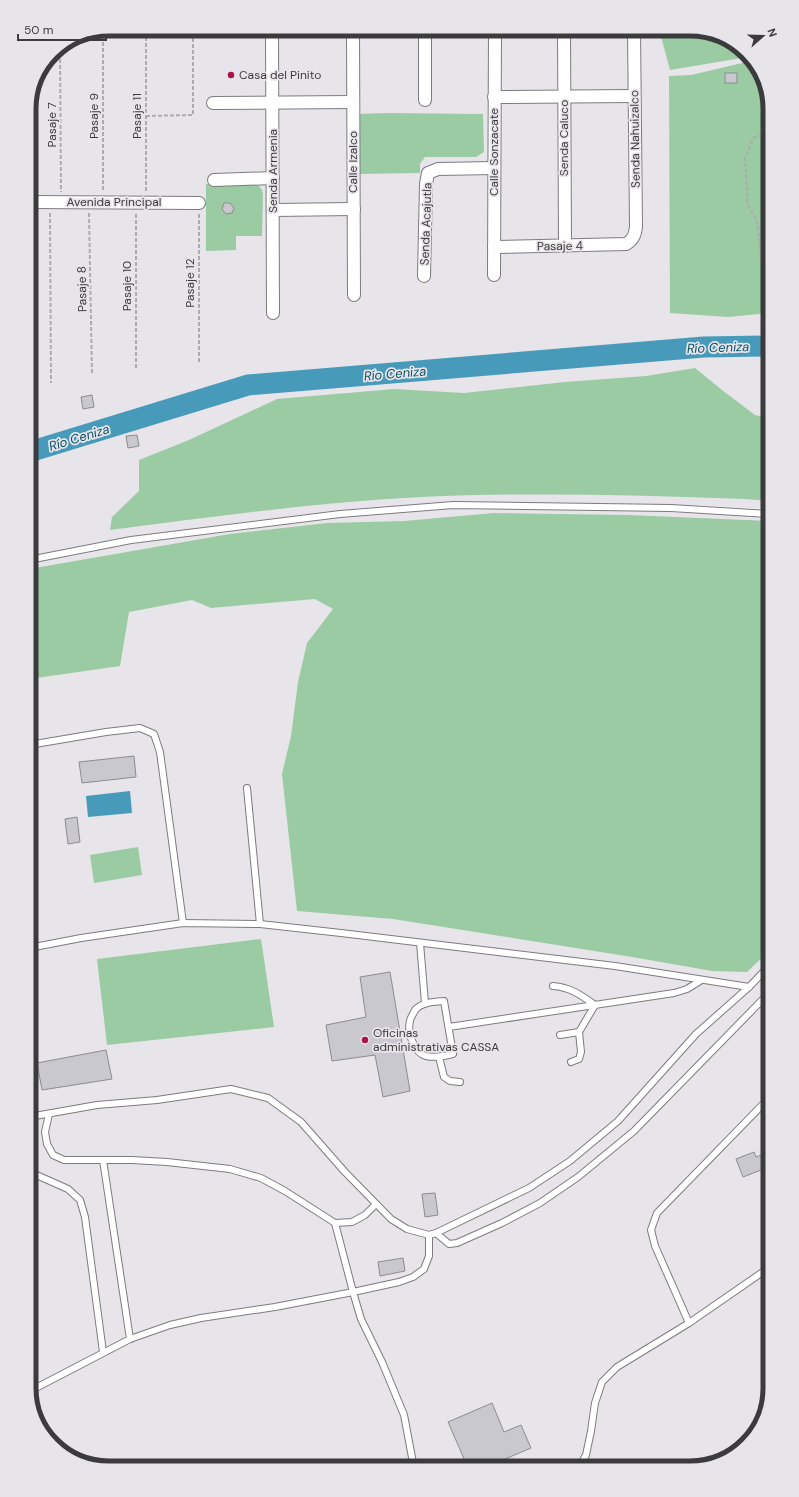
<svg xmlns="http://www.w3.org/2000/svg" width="799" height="1497" font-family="'DM Sans',sans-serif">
<rect width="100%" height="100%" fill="#e7e5ea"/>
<g fill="#9acba3">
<polygon points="659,29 696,29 739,45 748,57 670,70"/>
<polygon points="751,61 764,78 770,109 770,313 728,317 670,313 669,76 691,75"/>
<polygon points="389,113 483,114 484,152 476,157 425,157 420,164 420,173 357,174 357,114"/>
<polygon points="206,184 254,184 259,186 262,190 263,195 262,236 236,236 236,250 206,251"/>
<path d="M695 368 722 390 755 415 770 418V501L745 499C637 495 530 492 422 497 317 502 214 517 110 530L112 517 139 491V460L189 440 277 399 394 389 464 393 565 382 646 376Z"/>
<polygon points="494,513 628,515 770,521 770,950 747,972 712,971 632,957 393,919 297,911 282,774 291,736 298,682 307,643 333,609 315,599 211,608 192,600 129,612 120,666 29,679 29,569 230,534 327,523 404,521"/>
<polygon points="138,847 142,875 94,883 90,855"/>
<polygon points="261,939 274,1027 107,1045 97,959"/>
</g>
<polygon fill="#479ab9" points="130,791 132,813 88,817 86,796"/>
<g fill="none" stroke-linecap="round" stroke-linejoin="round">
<polyline stroke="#479ab9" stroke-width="21" points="29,452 248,385 704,347 770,346"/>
</g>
<g fill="#c9c8ce" stroke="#8b8b90">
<rect x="725" y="73" width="12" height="10"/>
<polygon points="224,203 230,203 234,208 232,213 226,214 222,209"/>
<polygon points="92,395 94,407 83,409 81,397"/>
<polygon points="137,435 139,446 128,448 126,436"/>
<polygon points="134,756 136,777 82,783 79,762"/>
<polygon points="77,817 80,842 68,844 65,819"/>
<polygon points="390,972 410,1091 383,1097 375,1055 332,1061 326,1025 366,1017 360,977"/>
<polygon points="106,1050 112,1079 42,1090 37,1063"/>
<polygon points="754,1152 756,1157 764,1154 769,1167 743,1177 736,1159"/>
<polygon points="435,1193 438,1215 425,1217 422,1194"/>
<polygon points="403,1258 405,1271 380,1276 378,1262"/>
<polygon points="492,1403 504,1432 521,1425 531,1448 484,1468 468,1468 448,1422"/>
</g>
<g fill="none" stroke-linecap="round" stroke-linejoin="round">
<defs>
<g id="lane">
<polyline points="29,560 131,540 340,514 453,505 671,508 770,514"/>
<polyline points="29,745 106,732 140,728 154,734 160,752 183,923"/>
<polyline points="247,788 260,924"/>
<polyline points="420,943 425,1003"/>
<polyline points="29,948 81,938 183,923 260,924 341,933 615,966 749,987"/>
<path d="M553 986C570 987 581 995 595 1005L579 1032 560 1035"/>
<path d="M444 1001 453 1054C444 1056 435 1058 426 1056 414 1053 407 1032 410 1021 410 1018 414 1013 415 1010 422 1002 434 1002 444 1001Z"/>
<polyline points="449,1027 674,993 687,989 700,981"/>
<polyline points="439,1057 444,1077 450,1081 460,1082"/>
<polyline points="571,1062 579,1059 581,1052 579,1032"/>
<polyline points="49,1114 45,1132 47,1144 53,1155 64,1160 132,1160 167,1162 230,1169 261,1178 285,1191 335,1223 352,1222 365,1215 376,1204"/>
<polyline points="29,1117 97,1105 157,1100 231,1089 268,1098 301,1122 345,1172 391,1219 407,1229 429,1235 436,1233 529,1188 570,1161 618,1121 696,1034 749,987 770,965"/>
<polyline points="103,1160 130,1339"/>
<polyline points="29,1168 32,1173 68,1189 80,1200 85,1217 103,1352"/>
<polyline points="335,1223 353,1292 361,1319 382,1362 404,1415 414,1468"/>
<polyline points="436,1233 449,1244 457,1243 502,1223 540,1203 578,1177 634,1131 770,992"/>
<polyline points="689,1323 655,1246 651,1230 657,1213 770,1097"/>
<polyline points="30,1391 130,1339 170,1325 201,1318 275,1307 353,1292 399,1282 413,1277 424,1269 429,1256 429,1235"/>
<polyline points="579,1468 586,1455 591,1431 595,1403 602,1382 617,1367 689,1323 770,1267"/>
</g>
<g id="street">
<polyline points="272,29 273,313"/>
<polyline points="353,29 354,295"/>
<polyline points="564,29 565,246"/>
<polyline points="494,97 634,96"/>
<polyline points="425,100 425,29"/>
<polyline points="213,103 353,102"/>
<polyline points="214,180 273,178"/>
<polyline points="29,202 199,203"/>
<polyline points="273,210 354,209"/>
<path d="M494 247 626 244C633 240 635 235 636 227L634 29"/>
<polyline points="494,275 495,29"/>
<polyline points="424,276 426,184 428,173 438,169 494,168"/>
</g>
</defs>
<use href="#lane" stroke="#7d7b80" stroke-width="8"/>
<use href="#street" stroke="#7d7b80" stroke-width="14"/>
<g stroke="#adabaf" stroke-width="2" stroke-dasharray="4 2" stroke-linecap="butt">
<polyline points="103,30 103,191"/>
<polyline points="60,47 61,192"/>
<polyline points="146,116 193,115 193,29"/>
<polyline points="146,191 146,29"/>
<polyline points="50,213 51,383"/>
<polyline points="89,213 92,375"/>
<polyline points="136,214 136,369"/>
<polyline points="199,214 199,363"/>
<polyline points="770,268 768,268 761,258 758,228 755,217 748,205 745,159 753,138 763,134 770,134"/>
</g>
<use href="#lane" stroke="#fff" stroke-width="6"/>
<use href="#street" stroke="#fff" stroke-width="12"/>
</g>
<g fill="#aa1545" stroke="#e7e5ea" stroke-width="1.5">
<circle cx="231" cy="75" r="4"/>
<circle cx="365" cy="1040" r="4"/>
</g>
<g text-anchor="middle" stroke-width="3.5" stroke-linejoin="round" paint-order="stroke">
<g font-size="12" fill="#3b3b3d" stroke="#e7e5ea" text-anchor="start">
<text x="239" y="79">Casa del Pinito</text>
<text x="373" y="1037">Oficinas<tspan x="373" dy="14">administrativas CASSA</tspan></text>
</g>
<g font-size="12" fill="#3b3b3d" stroke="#e7e5ea">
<text transform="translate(94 116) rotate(-90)" y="4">Pasaje 9</text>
<text transform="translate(137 116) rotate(-90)" y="4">Pasaje 11</text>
<text transform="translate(52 125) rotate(-90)" y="4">Pasaje 7</text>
<text transform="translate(564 138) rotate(-90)" y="4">Senda Caluco</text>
<text transform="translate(635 139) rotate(-91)" y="4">Senda Nahuizalco</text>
<text transform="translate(494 152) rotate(-90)" y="4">Calle Sonzacate</text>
<text transform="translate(353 162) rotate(-90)" y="4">Calle Izalco</text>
<text transform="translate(273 171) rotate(-90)" y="4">Senda Armenia</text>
<text x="114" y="206">Avenida Principal</text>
<text transform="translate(426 224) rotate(-88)" y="4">Senda Acajutla</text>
<text transform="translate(560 246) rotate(-1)" y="4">Pasaje 4</text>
<text transform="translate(190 283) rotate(-90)" y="4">Pasaje 12</text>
<text transform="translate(127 286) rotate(-90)" y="4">Pasaje 10</text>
<text transform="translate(82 289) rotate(-91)" y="4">Pasaje 8</text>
</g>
<g font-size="13" font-style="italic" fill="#0a5167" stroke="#e7e5ea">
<text transform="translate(718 347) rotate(-2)" y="5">Río Ceniza</text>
<text transform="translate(395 373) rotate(-5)" y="5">Río Ceniza</text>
<text transform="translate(79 437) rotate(-17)" y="5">Río Ceniza</text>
</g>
</g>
<path d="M0 0H799V1497H0ZM109 36H690A73 73 0 0 1 763 109V1388A73 73 0 0 1 690 1461H109A73 73 0 0 1 36 1388V109A73 73 0 0 1 109 36Z" fill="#e7e5ea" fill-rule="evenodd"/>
<path fill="none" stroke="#3b3b3d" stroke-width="5" d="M109 36H690A73 73 0 0 1 763 109V1388A73 73 0 0 1 690 1461H109A73 73 0 0 1 36 1388V109A73 73 0 0 1 109 36Z"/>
<g transform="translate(763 36) rotate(70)" stroke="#e7e5ea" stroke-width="3" paint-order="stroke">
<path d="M0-3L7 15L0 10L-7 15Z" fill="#3b3b3d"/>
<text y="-6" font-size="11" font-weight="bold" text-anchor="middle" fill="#3b3b3d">N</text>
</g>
<path d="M18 34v6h88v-6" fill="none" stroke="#3b3b3d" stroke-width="2"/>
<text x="24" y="34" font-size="12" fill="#3b3b3d" stroke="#e7e5ea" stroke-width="3" paint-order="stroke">50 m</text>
</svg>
